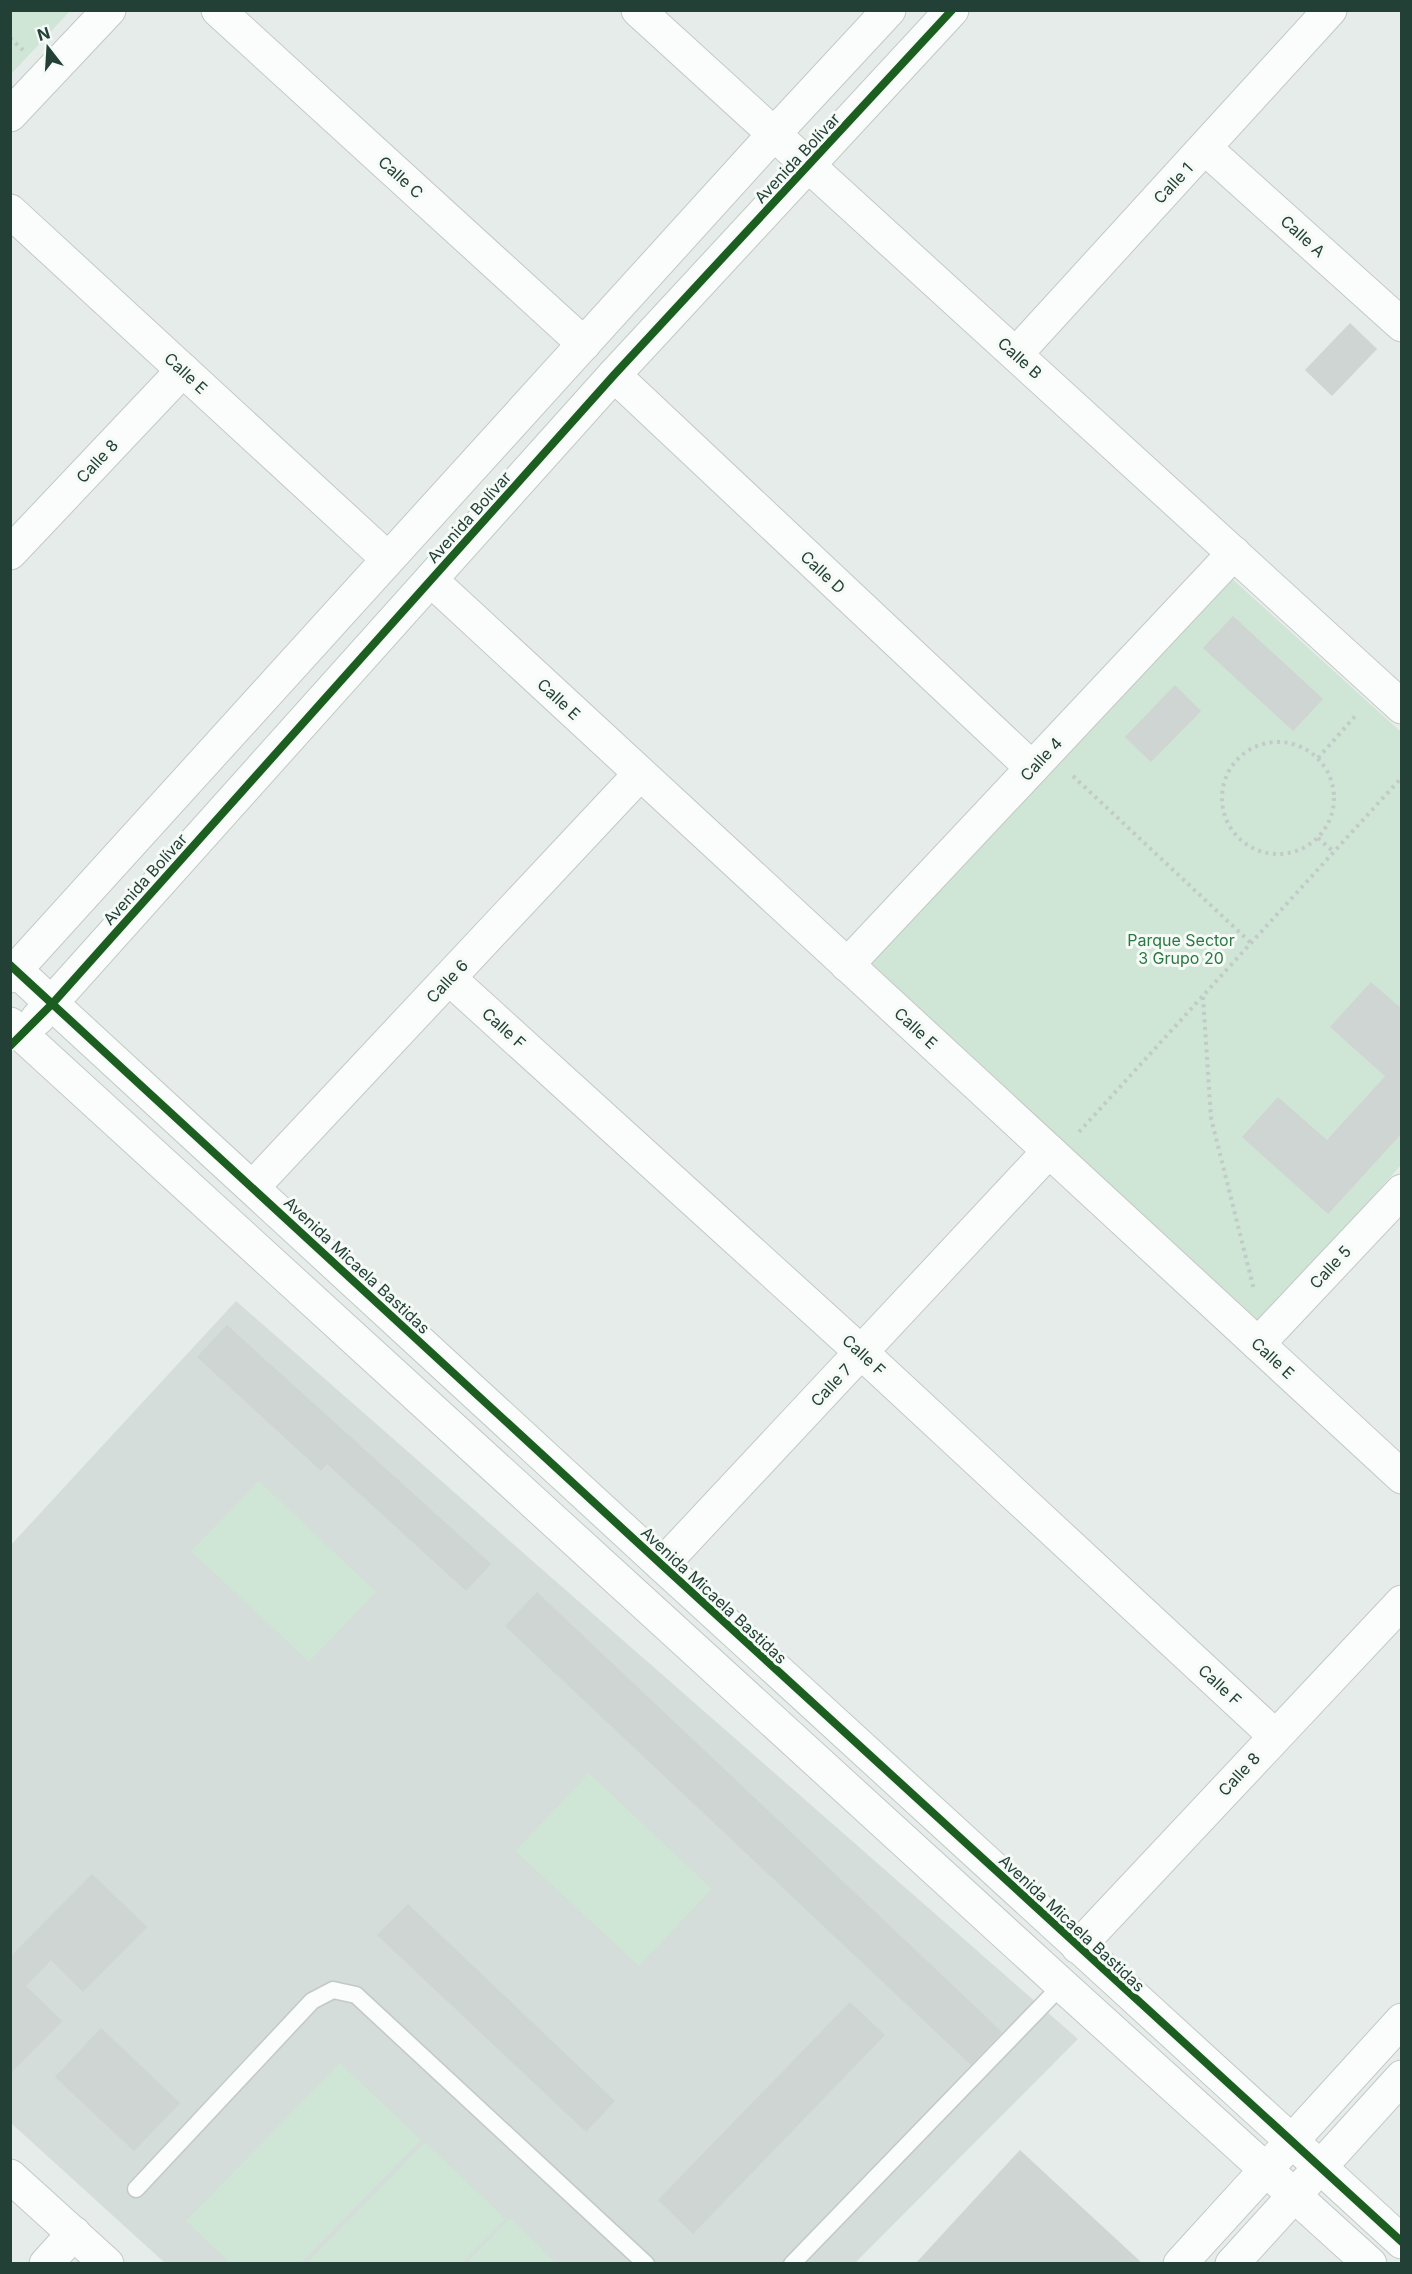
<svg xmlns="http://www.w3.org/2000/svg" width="1412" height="2274" font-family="Inter,sans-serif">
<rect width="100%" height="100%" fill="#e6ece9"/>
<polygon fill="#d4ddd9" points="236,1301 1078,2039 855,2263 165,2263 11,2123 10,1546"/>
<g fill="#cfe5d5">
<polygon points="11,10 70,11 11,74 10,11"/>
<polygon points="1229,576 1401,732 1401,1165 1260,1322 867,963"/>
<polygon points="259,1481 376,1592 309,1662 191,1551"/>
<polygon points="589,1773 712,1889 639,1966 515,1851"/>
<polygon points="340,2063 421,2140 301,2263 230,2263 186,2221"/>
<polygon points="425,2142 506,2219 462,2263 307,2263"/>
<polygon points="510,2218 556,2263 466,2263"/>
</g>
<g fill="#ced5d2" stroke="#cfd5d2" stroke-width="1.5">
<polygon points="1350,324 1376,349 1332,395 1306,370"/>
<polygon points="1233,617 1322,699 1293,730 1204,648"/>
<polygon points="1175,686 1200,711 1151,761 1126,737"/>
<polygon points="1371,983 1402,1010 1402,1059 1386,1076 1331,1027"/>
<polygon points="1402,1059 1402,1132 1328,1213 1243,1137 1278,1098 1327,1141"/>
<polygon points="227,1326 490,1564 466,1590 327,1463 321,1470 198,1357"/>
<polygon points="537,1593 1001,2032 971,2064 506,1626"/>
<polygon points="92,1875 146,1927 83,1991 51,1959 25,1986 61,2021 10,2073 10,1958"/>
<polygon points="408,1905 614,2101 586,2131 378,1935"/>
<polygon points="850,2003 884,2035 693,2233 659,2200"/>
<polygon points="101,2029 179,2103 134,2150 56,2077"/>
<polygon points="1020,2151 1142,2264 916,2264"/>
</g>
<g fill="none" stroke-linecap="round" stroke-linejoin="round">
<defs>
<g id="service">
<polyline points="136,2189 312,2001 333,1990 356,1995 646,2264"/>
<polyline points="792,2264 1062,1985"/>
</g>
<g id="minor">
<polyline points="218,10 584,344"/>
<polyline points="638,10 1402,707"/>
<polyline points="10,115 109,10"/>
<polyline points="1205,148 1402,325"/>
<polyline points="10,211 388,559"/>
<polyline points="1016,354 1330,10"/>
<polyline points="614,375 1032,768"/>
<polyline points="10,553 183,370"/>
<polyline points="431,580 1402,1477"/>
<polyline points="847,965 1234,553"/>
<polyline points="449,978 861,1352 1275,1736"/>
<polyline points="253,1187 640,774"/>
<polyline points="1258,1344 1402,1191"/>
<polyline points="662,1565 1049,1151"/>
<polyline points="1078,1947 1402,1602"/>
<polyline points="10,2176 107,2264"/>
<polyline points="46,2264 74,2233"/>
</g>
<g id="tertiary">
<polyline points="10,965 662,1565 1402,2242"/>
<polyline points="10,976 774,134 889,10"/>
<polyline points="37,1019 614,375 952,10"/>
<polyline points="10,1024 1062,1985 1370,2264"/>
<polyline points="1180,2264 1402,2020"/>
<polyline points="1232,2264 1402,2077"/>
</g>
</defs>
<use href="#service" stroke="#c3c9c6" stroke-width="19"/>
<use href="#minor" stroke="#c3c9c6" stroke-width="35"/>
<use href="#tertiary" stroke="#c3c9c6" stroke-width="35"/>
<g stroke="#c2cbc7" stroke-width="4" stroke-dasharray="3 4.5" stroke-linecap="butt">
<polyline points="10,38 23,50"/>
<circle cx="1278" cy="798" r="56"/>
<polyline points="1318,758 1357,714"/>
<polyline points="1073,776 1251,943"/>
<polyline points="1318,838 1334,852"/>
<polyline points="1203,997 1211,1118 1254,1290"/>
<polyline points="1079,1132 1402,777"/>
</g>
<use href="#service" stroke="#fbfcfc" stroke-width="16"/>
<use href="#minor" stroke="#fbfcfc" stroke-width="33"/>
<use href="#tertiary" stroke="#fbfcfc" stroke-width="33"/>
<defs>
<g id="cycleway">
<polyline points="10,965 662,1565 1402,2242"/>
<polyline points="10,1046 53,1003 614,375 952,10"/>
</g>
</defs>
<use href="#cycleway" stroke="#f5faf7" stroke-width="11"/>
<use href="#cycleway" stroke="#1b5e20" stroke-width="8"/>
</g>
<g text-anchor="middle" stroke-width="6" stroke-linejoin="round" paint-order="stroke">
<g font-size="16" fill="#234036" stroke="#f5faf7">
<text transform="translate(797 158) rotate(-47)" y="6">Avenida Bolívar</text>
<text transform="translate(401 177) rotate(42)" y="6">Calle C</text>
<text transform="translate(1173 183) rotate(-47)" y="6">Calle 1</text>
<text transform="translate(1303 236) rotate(42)" y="6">Calle A</text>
<text transform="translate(1020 358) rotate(42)" y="6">Calle B</text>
<text transform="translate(186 373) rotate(43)" y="6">Calle E</text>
<text transform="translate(97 461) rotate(-47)" y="6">Calle 8</text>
<text transform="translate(469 517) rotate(-48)" y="6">Avenida Bolívar</text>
<text transform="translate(823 572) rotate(43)" y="6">Calle D</text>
<text transform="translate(559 699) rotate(43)" y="6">Calle E</text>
<text transform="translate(1041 759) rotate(-47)" y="6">Calle 4</text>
<text transform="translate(145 879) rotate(-48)" y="6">Avenida Bolívar</text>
<text transform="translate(447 981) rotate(-47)" y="6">Calle 6</text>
<text transform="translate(504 1028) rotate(42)" y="6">Calle F</text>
<text transform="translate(916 1028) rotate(43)" y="6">Calle E</text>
<text transform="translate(357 1265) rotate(43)" y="6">Avenida Micaela Bastidas</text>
<text transform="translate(1330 1267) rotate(-47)" y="6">Calle 5</text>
<text transform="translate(864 1355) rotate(43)" y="6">Calle F</text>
<text transform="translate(1273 1358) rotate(43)" y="6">Calle E</text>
<text transform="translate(831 1385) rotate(-47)" y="6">Calle 7</text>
<text transform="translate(714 1595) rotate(43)" y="6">Avenida Micaela Bastidas</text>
<text transform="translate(1220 1685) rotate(43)" y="6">Calle F</text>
<text transform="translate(1239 1774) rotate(-47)" y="6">Calle 8</text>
<text transform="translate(1072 1923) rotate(43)" y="6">Avenida Micaela Bastidas</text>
</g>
<g font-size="16" fill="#2c7844" stroke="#f5faf7">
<text x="1181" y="946">Parque Sector<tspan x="1181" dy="18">3 Grupo 20</tspan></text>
</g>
</g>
<rect width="1412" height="2274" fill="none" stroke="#234036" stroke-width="24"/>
<g transform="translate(48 48) rotate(343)" stroke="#f5faf7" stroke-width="4.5" paint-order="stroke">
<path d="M0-4.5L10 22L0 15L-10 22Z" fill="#234036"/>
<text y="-9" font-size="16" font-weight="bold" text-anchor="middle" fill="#234036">N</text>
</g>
</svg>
